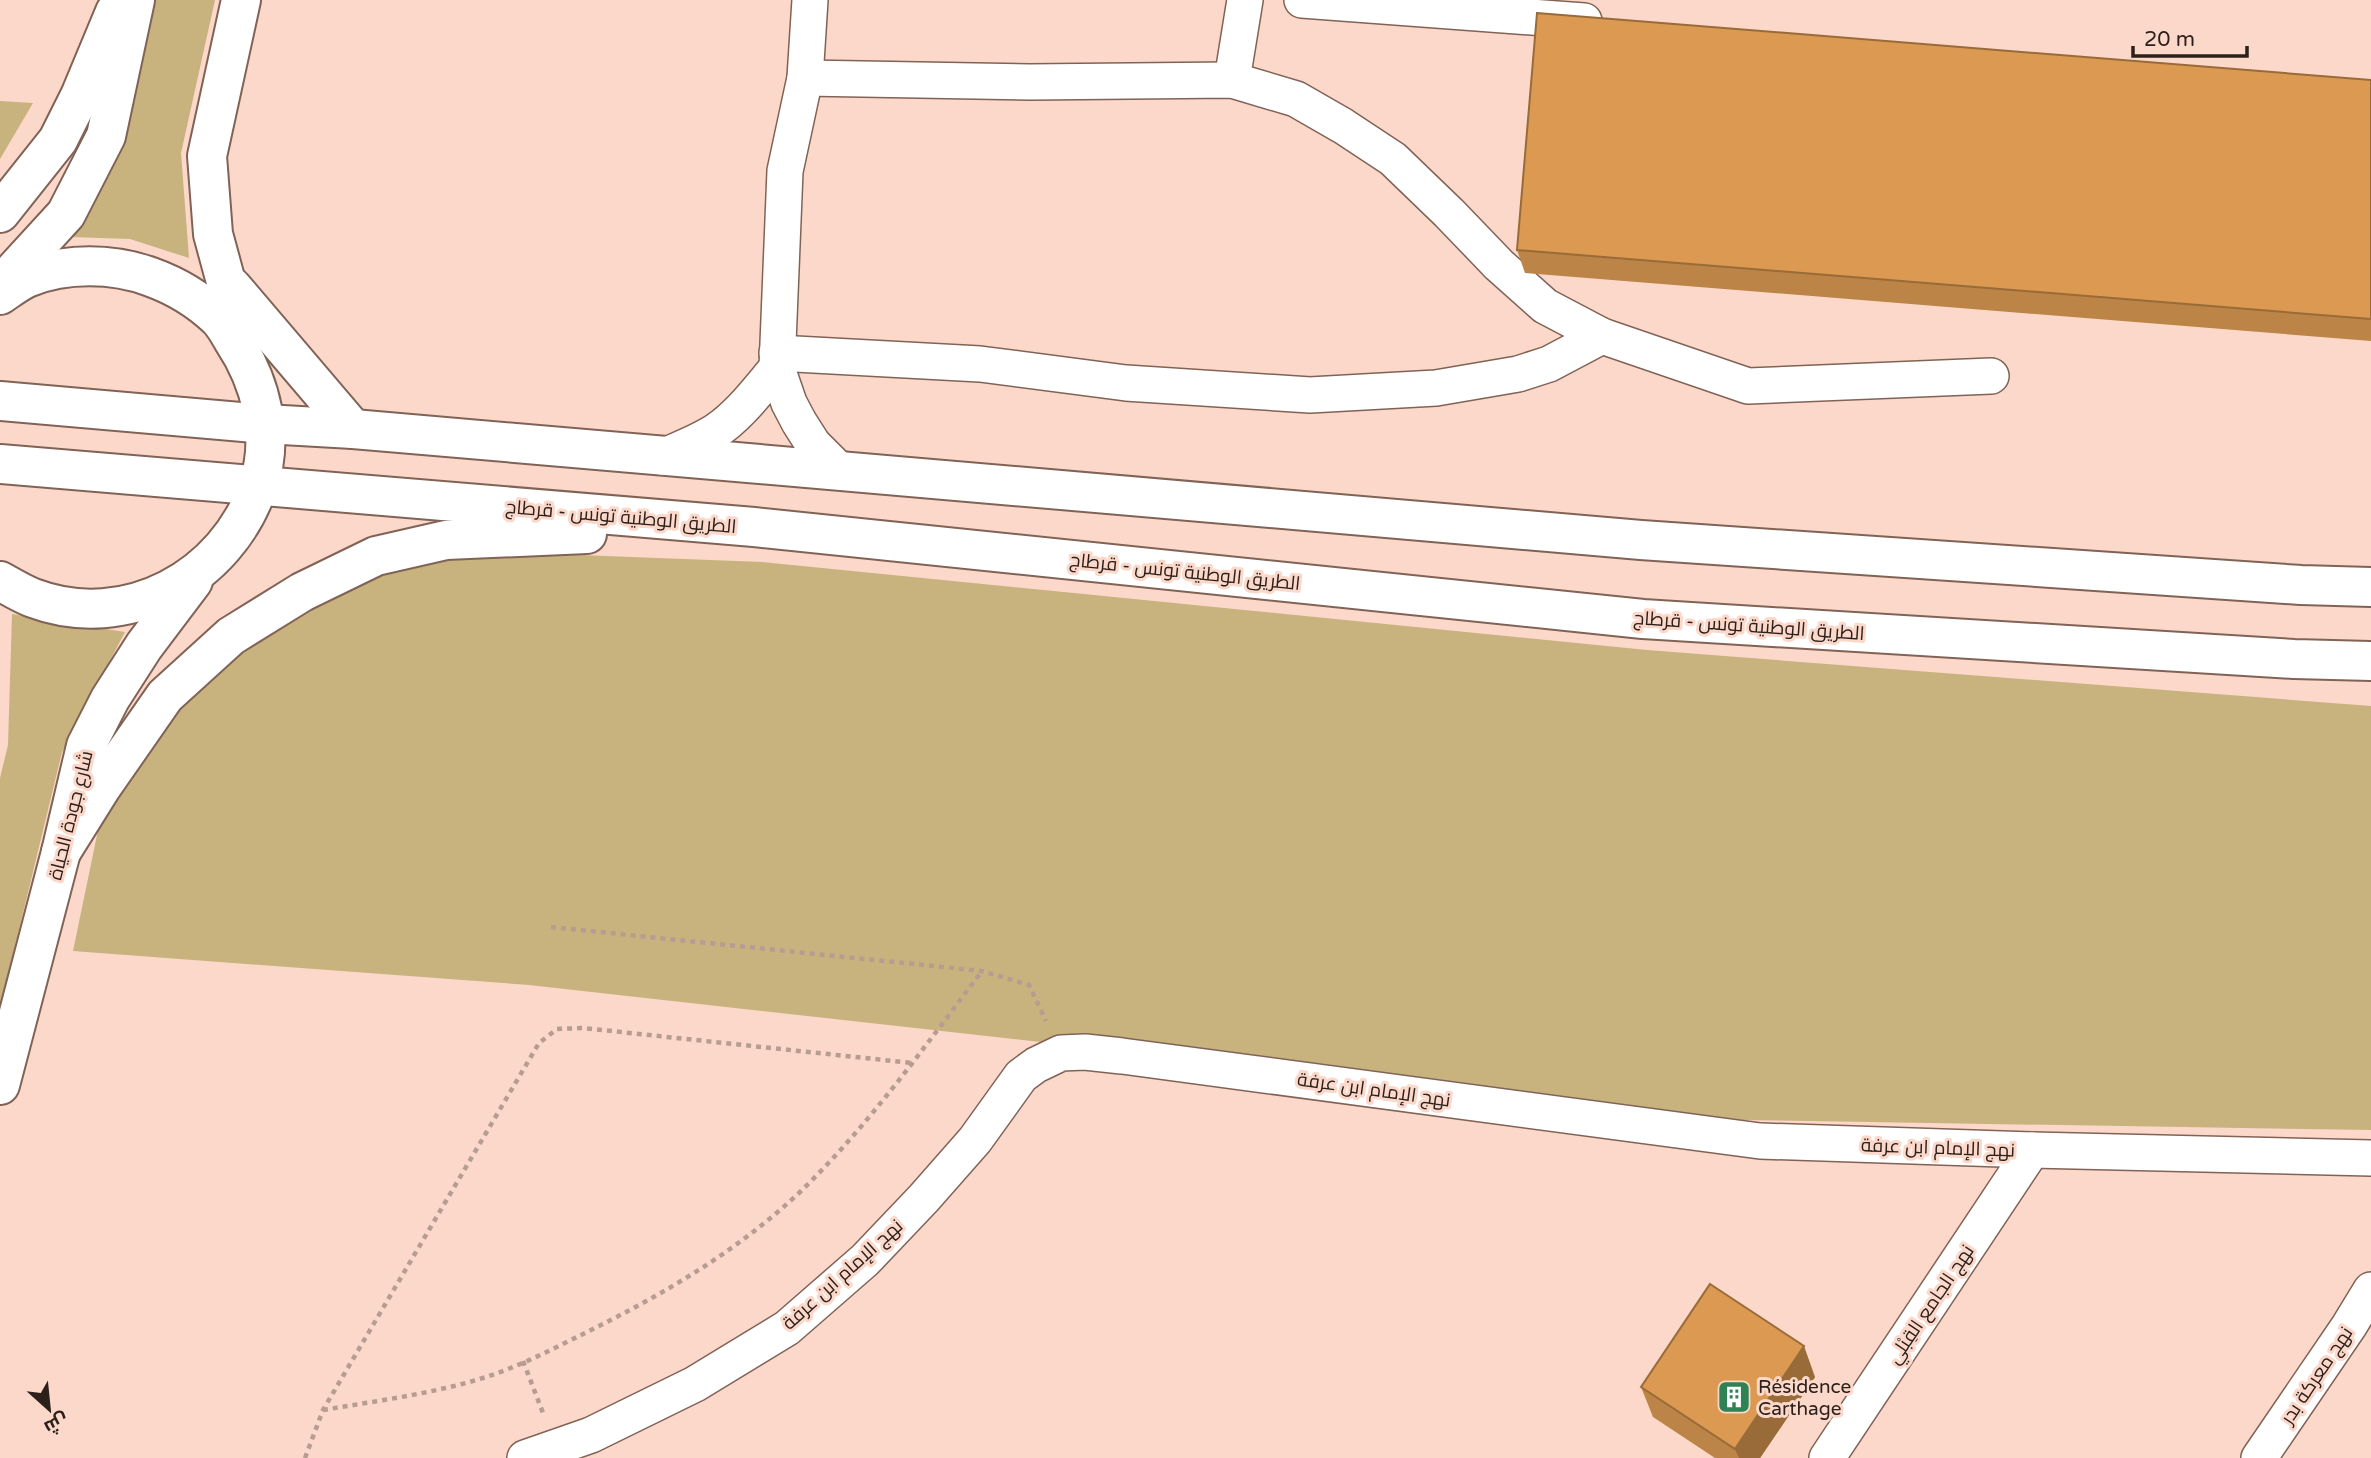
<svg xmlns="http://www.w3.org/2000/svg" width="2371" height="1458" font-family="'Varela Round',Cairo,sans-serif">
<rect width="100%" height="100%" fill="#fbd8ca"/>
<g fill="#c8b37e">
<polygon points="156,0 215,0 181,153 189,258 130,239 71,237 125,142"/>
<polygon points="0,101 33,103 0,159"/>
<polygon points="453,550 762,562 1647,650 2371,706 2371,1130 1742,1120 529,985 73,951 102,811 175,698 304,591"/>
<polygon points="12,614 125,632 62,752 0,1008 0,778 8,745"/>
</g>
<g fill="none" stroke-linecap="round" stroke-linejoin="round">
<defs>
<g id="minor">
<polyline points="810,0 805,78 785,171 777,368 789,403 799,422 813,444 839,470"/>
<polyline points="1302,0 1584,21"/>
<polyline points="805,78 1030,82 1232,80 1296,99 1343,126 1393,159 1449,213 1499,265 1545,306 1602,336 1748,386 1991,376"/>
<polyline points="1232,80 1245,0"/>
<polyline points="777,353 980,364 1126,383 1310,395 1436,388 1518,374 1549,364 1602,336"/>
<path d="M662 457C680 449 699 442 716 431 740 415 758 390 777 368"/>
<polyline points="525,1458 591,1435 695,1384 787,1328 865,1260 924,1198 975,1140 1021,1076 1036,1065 1061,1053 1085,1052 1122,1056 1760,1141 2032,1150 2371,1158"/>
<polyline points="1827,1458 2032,1150"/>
<polyline points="2259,1458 2349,1326 2371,1290"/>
</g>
<g id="trunk">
<polyline points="241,0 207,156 213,234 242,341"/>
<polyline points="0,213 58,140 80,96 115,12"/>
<polyline points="0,286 66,214 106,136 135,0"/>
<polyline points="232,287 353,429"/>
<path d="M0 295C9 289 18 282 27 278 65 262 114 263 151 277 176 286 198 299 218 318 224 324 229 333 233 340 261 382 275 436 258 486 227 578 126 633 33 598 22 594 11 587 0 581"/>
<polyline points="0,401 265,424 353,429 1641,540 2301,585 2371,587"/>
<polyline points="0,464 754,527 1643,619 2294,659 2371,661"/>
<polyline points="61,852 101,788 165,696 231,636 302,592 376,556 446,540 587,534"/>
<polyline points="0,1085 61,852 86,746 110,699 144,646 193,581"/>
</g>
</defs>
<use href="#minor" stroke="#806356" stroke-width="38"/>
<use href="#trunk" stroke="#806356" stroke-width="42"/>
<g stroke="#b79c91" stroke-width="4.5" stroke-dasharray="5 5" stroke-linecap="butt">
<polyline points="551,927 982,971 1029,985 1046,1021"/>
<polyline points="523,1361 543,1413"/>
<path d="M323 1410C376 1401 431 1394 483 1378 518 1367 553 1349 585 1333 662 1295 738 1251 801 1191 869 1125 925 1046 982 971"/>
<polyline points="305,1458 323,1410 539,1043 557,1029 583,1028 912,1063"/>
</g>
<use href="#minor" stroke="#fff" stroke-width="35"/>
<use href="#trunk" stroke="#fff" stroke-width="38"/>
</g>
<g fill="#bc8446">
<polygon points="2371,80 2371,341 1525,273 1517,250"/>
<polygon points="1815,1377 1760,1458 1715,1458 1653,1417 1641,1387"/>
</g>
<polygon fill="#996b39" points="1804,1346 1815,1377 1760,1458 1739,1458 1735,1449"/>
<g fill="#db9951" stroke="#996b39" stroke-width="2">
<polygon points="1537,13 2371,80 2371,319 1517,250"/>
<polygon points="1710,1284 1804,1346 1735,1449 1641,1387"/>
</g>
<defs>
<symbol id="building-square" viewBox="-11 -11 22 22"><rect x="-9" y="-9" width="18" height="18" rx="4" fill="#2f8253" stroke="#fbd8ca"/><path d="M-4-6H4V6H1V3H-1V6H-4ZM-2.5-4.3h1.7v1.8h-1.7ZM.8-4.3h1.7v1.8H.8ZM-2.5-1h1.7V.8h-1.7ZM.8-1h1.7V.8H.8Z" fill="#fff"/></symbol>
</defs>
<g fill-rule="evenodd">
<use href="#building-square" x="1715" y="1378" width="38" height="38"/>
</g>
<g text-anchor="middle" stroke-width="6" stroke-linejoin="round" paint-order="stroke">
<g font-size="19" fill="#2c201b" stroke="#fbd8ca">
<text transform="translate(621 516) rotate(5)" y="7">الطريق الوطنية تونس - قرطاج</text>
<text transform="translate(1185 571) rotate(6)" y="7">الطريق الوطنية تونس - قرطاج</text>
<text transform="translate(1749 625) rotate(4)" y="7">الطريق الوطنية تونس - قرطاج</text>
<text transform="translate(70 815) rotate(-76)" y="7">شارع جودة الحياة</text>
<text transform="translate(1374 1089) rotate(8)" y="7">نهج الإمام ابن عرفة</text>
<text transform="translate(1938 1147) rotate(2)" y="7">نهج الإمام ابن عرفة</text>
<text transform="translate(842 1274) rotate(-42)" y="7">نهج الإمام ابن عرفة</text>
<text transform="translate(1930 1304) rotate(-56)" y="7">نهج الجامع القِبْلي</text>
<text transform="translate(2316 1375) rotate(-56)" y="7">نهج معركة بدر</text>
</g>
<g font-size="19" fill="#2c201b" stroke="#fbd8ca" text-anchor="start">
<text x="1758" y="1393">Résidence<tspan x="1758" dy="22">Carthage</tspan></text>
</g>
</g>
<g transform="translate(49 1409) rotate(153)" stroke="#fbd8ca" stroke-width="5" paint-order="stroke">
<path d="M0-5L12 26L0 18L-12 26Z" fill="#2c201b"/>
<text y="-10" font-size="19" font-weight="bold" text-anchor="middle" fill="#2c201b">ش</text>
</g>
<path d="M2133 46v10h114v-10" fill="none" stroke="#2c201b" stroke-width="3.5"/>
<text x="2144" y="46" font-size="21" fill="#2c201b" stroke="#fbd8ca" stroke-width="5" paint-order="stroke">20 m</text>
</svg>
